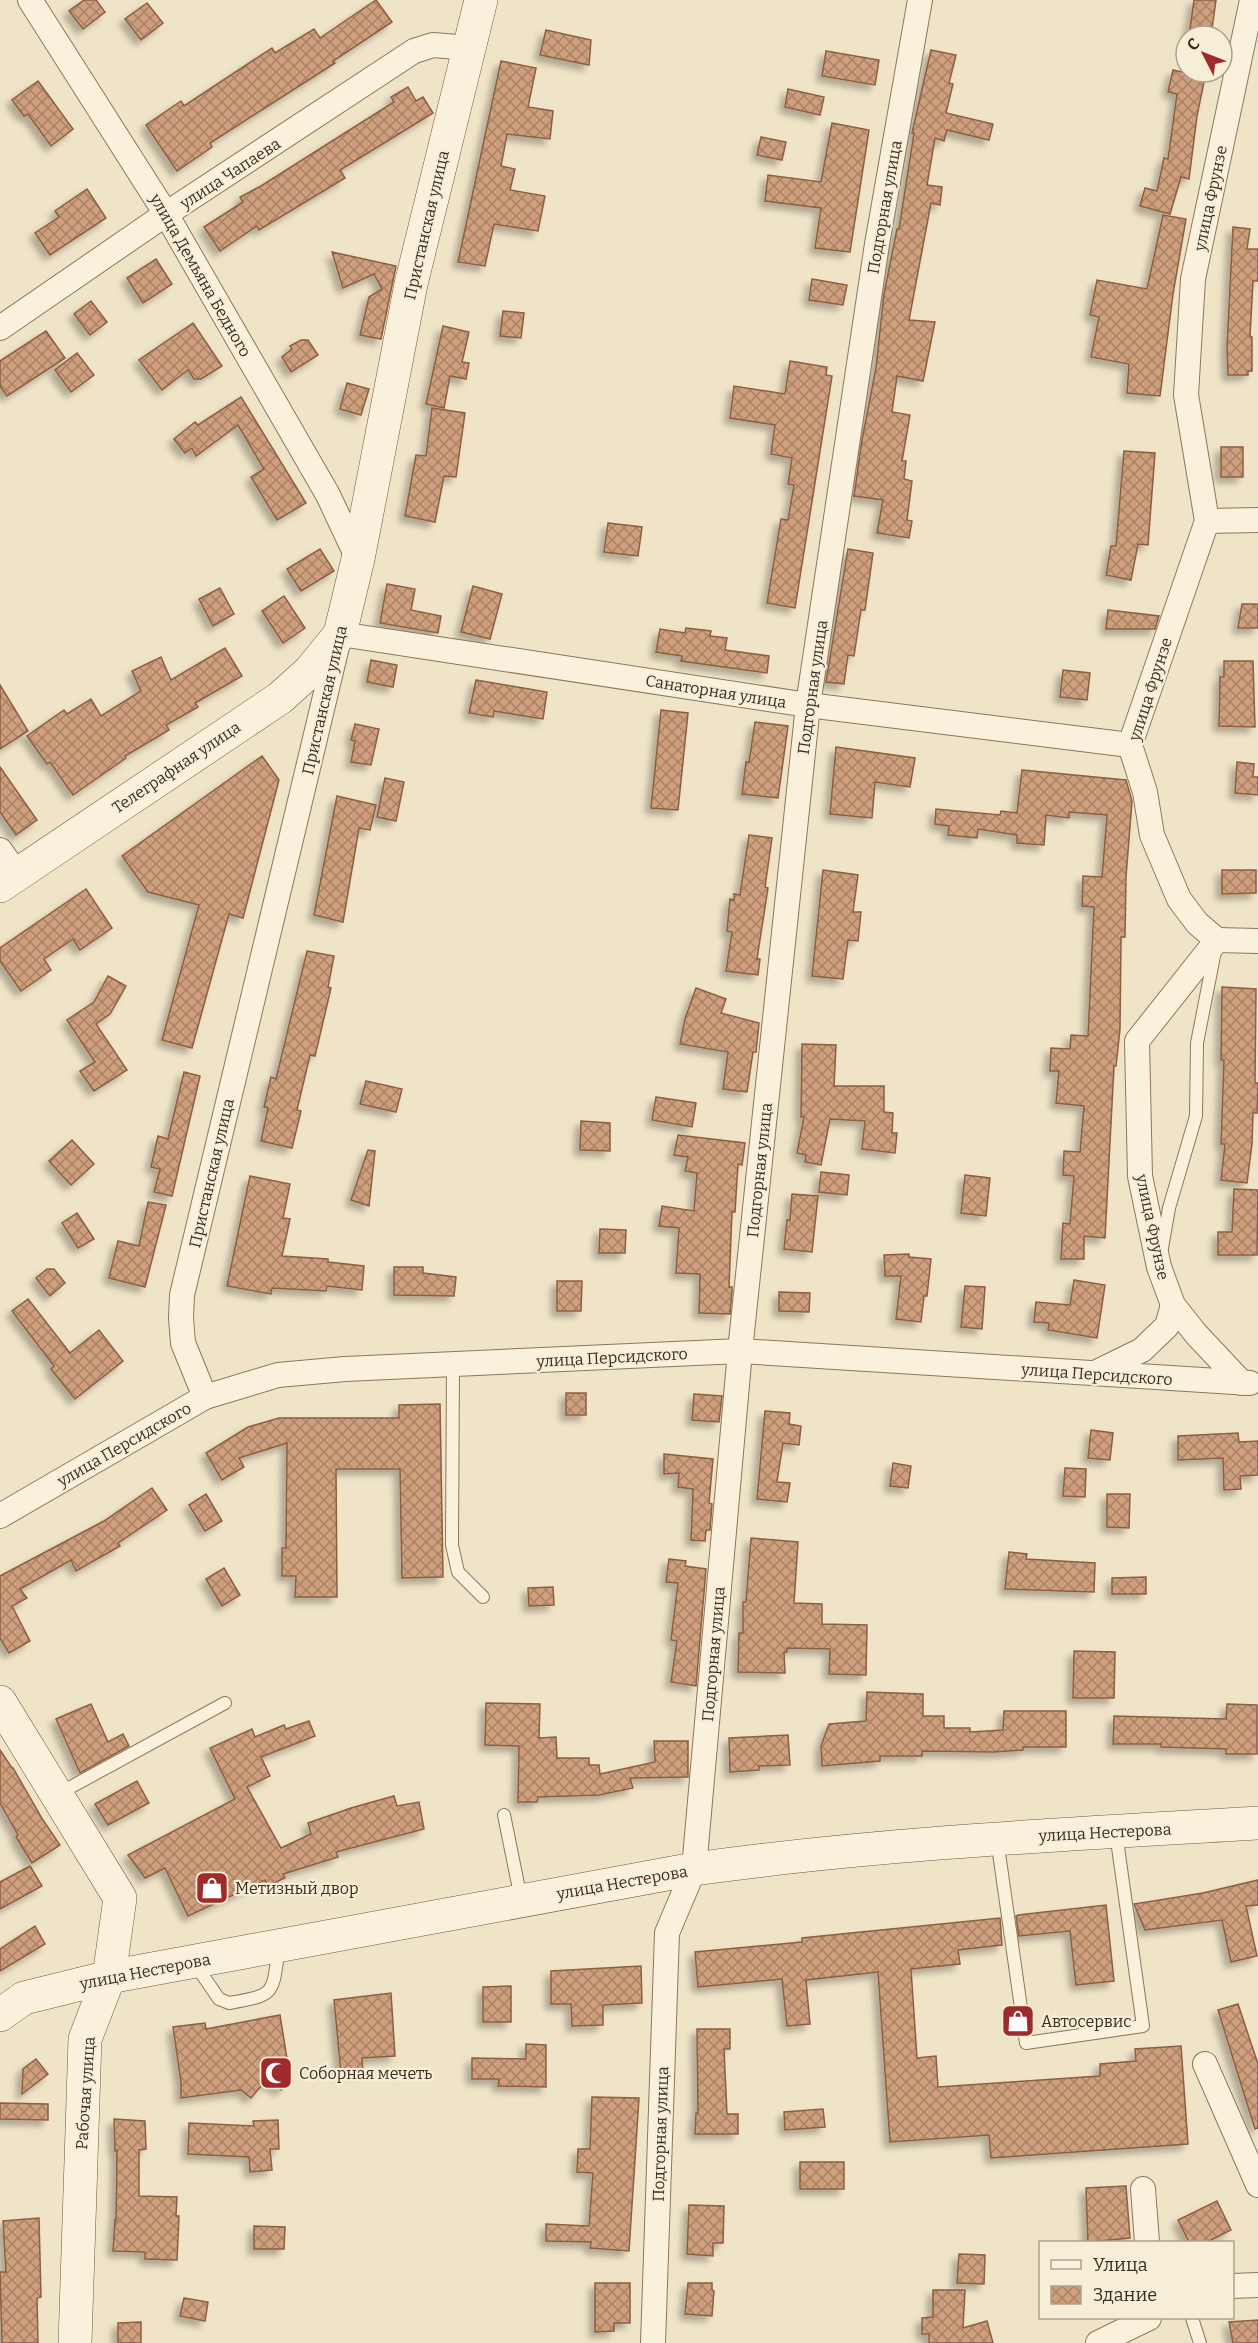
<svg xmlns="http://www.w3.org/2000/svg" width="1258" height="2343" font-family="Bitter,serif">
<defs>
<pattern id="building-cross-hatch" width="8" height="8" patternUnits="userSpaceOnUse" patternTransform="scale(1.5)"><rect width="8" height="8" fill="#cf9f7d"/><path d="M0 0l8 8M0 8l8-8" fill="none" stroke="#a98266"/></pattern>
<filter id="shadow"><feDropShadow dx="-5.5" dy="5.5" stdDeviation="3" flood-color="#0004"/></filter>
</defs>
<rect width="100%" height="100%" fill="#f0e4c8"/>
<g fill="url(#building-cross-hatch)" stroke="#8d5f41" stroke-width="1.5" filter="url(#shadow)">
<polygon points="84,0 96,0 105,12 83,29 69,11"/>
<polygon points="376,0 392,22 333,61 335,63 210,143 212,147 177,171 146,125 181,101 184,106 272,48 275,53 314,29 320,38"/>
<polygon points="1194,0 1216,0 1211,36 1189,36"/>
<polygon points="147,3 163,23 141,40 125,19"/>
<polygon points="546,30 591,40 589,65 540,55"/>
<polygon points="931,50 956,55 949,83 953,84 946,113 993,124 989,140 947,130 944,141 935,138 927,185 942,187 940,205 931,203 909,320 935,322 923,381 897,376 892,412 910,415 902,461 906,461 904,479 912,481 907,520 912,521 909,538 877,533 883,500 854,496 862,440 876,368 884,294 897,229 899,229 914,133 912,133"/>
<polygon points="826,51 879,60 875,85 822,76"/>
<polygon points="501,61 536,68 528,107 553,111 550,139 507,134 501,166 515,169 510,190 545,196 538,231 494,224 485,266 458,262"/>
<polygon points="1173,70 1205,77 1197,116 1189,179 1181,177 1170,214 1140,206 1145,188 1157,191 1164,158 1168,159 1177,94 1168,92"/>
<polygon points="38,81 73,129 51,146 28,114 24,116 12,100"/>
<polygon points="408,87 416,101 423,97 433,113 340,170 345,178 259,230 257,226 220,251 204,227 243,202 240,197 261,186 394,102 391,97"/>
<polygon points="788,89 824,97 820,115 785,107"/>
<polygon points="832,123 869,130 850,252 815,248 821,208 765,201 768,175 821,182"/>
<polygon points="761,137 786,142 782,160 757,155"/>
<polygon points="87,189 106,218 50,255 35,233 59,217 55,211"/>
<polygon points="1163,215 1186,219 1173,294 1160,396 1127,393 1129,364 1091,357 1099,317 1090,315 1097,280 1147,289"/>
<polygon points="1233,227 1250,229 1247,249 1258,249 1258,281 1253,281 1250,336 1252,337 1252,371 1248,371 1248,375 1228,375 1227,348"/>
<polygon points="332,252 396,266 381,339 360,335 369,297 382,289 374,274 343,288"/>
<polygon points="156,259 172,284 143,303 127,278"/>
<polygon points="812,279 847,285 843,305 809,300"/>
<polygon points="91,301 107,322 90,335 74,314"/>
<polygon points="503,311 524,313 521,338 500,336"/>
<polygon points="193,323 222,366 201,379 194,379 188,370 162,390 139,360"/>
<polygon points="443,326 469,332 462,362 469,363 466,379 450,376 444,408 426,404"/>
<polygon points="46,331 65,358 7,396 0,386 0,361"/>
<polygon points="301,340 308,340 318,355 291,372 282,357 292,349 290,346"/>
<polygon points="77,353 94,375 71,392 55,370"/>
<polygon points="790,361 827,367 826,375 832,376 795,608 767,603 781,519 788,520 794,485 788,484 792,458 771,454 775,425 730,418 734,386 785,394"/>
<polygon points="347,383 369,389 361,415 340,409"/>
<polygon points="241,397 306,503 277,520 251,477 264,469 238,425 196,456 192,448 185,453 174,439 195,422 198,425"/>
<polygon points="432,408 465,413 456,477 444,476 435,522 405,516 416,455 426,456"/>
<rect x="1221" y="447" width="22" height="30"/>
<polygon points="1124,451 1155,453 1148,545 1138,544 1131,580 1106,575 1111,546 1116,546"/>
<polygon points="608,523 642,527 638,556 604,552"/>
<polygon points="320,549 334,571 301,591 287,569"/>
<polygon points="848,549 873,553 865,610 861,610 854,656 848,655 844,684 826,682"/>
<polygon points="387,584 415,589 411,610 441,616 438,633 380,623"/>
<polygon points="473,586 502,594 490,639 461,632"/>
<polygon points="220,588 234,614 213,626 199,599"/>
<polygon points="284,596 305,628 283,643 262,611"/>
<polygon points="1242,604 1258,604 1258,628 1238,628"/>
<polygon points="1108,610 1159,616 1155,629 1106,629"/>
<polygon points="686,628 711,631 710,636 727,638 725,650 769,656 767,673 681,661 682,656 656,652 660,629 685,633"/>
<polygon points="225,648 242,676 195,703 198,707 166,725 169,730 125,756 126,758 73,795 50,762 47,764 27,736 64,710 67,714 91,699 101,716 141,691 132,671 161,657 171,680"/>
<polygon points="371,660 397,665 393,687 367,682"/>
<polygon points="1224,661 1253,661 1255,727 1219,726 1220,677 1224,677"/>
<polygon points="1063,670 1090,673 1087,700 1060,697"/>
<polygon points="476,680 547,692 543,719 494,711 493,717 469,713"/>
<polygon points="0,685 28,731 0,749"/>
<polygon points="661,710 688,713 678,810 651,808"/>
<polygon points="755,722 788,726 778,798 742,794 746,762 749,762"/>
<polygon points="355,724 379,729 371,765 351,762 355,741 351,740"/>
<polygon points="836,747 915,758 910,787 875,782 872,818 830,814"/>
<polygon points="262,756 279,780 243,918 229,914 192,1048 162,1040 199,905 148,892 122,856"/>
<polygon points="1237,762 1254,764 1253,777 1258,777 1258,795 1235,793"/>
<polygon points="0,767 37,820 16,835 0,812"/>
<polygon points="1022,770 1126,780 1132,801 1126,877 1125,937 1121,937 1120,1029 1116,1066 1114,1066 1105,1238 1084,1236 1084,1259 1061,1259 1063,1223 1070,1224 1074,1176 1063,1175 1064,1151 1080,1152 1084,1106 1056,1103 1059,1071 1050,1071 1051,1048 1070,1049 1071,1035 1088,1036 1094,907 1082,906 1083,876 1102,877 1107,815 1069,812 1069,818 1046,815 1044,845 1017,843 1017,835 978,829 977,838 948,835 949,826 935,824 936,809 1000,815 1001,811 1017,813"/>
<polygon points="385,778 404,782 396,821 377,817"/>
<polygon points="337,796 376,805 370,830 359,828 343,922 314,915"/>
<polygon points="749,835 772,838 765,887 768,888 757,959 760,959 758,975 726,971 732,932 727,931 730,899 734,900 734,894 740,895"/>
<polygon points="823,870 858,875 853,912 861,912 858,941 848,940 843,979 812,976"/>
<polygon points="1222,870 1256,870 1256,893 1222,894"/>
<polygon points="86,889 112,928 80,950 73,939 44,959 51,970 21,991 0,961 0,948"/>
<polygon points="307,951 334,956 328,987 331,988 315,1056 310,1055 297,1110 301,1111 292,1148 261,1141 268,1108 264,1107 271,1077 276,1079"/>
<polygon points="108,976 126,986 110,1014 96,1024 127,1070 94,1091 80,1071 95,1062 67,1020 94,1002"/>
<polygon points="1222,987 1256,989 1255,1083 1258,1083 1258,1088 1257,1113 1253,1113 1252,1144 1247,1183 1221,1180 1225,1144 1221,1144 1224,1060 1221,1060"/>
<polygon points="696,988 726,999 721,1013 759,1023 756,1052 753,1052 747,1092 723,1089 728,1052 680,1044 685,1019"/>
<polygon points="802,1044 836,1045 834,1086 884,1086 884,1112 893,1113 892,1133 897,1133 895,1153 862,1149 865,1121 830,1119 821,1165 805,1162 806,1155 797,1153 804,1117 801,1117"/>
<polygon points="184,1072 200,1076 172,1196 154,1192 160,1169 151,1167 158,1136 168,1139"/>
<polygon points="366,1081 402,1089 396,1112 360,1104"/>
<polygon points="656,1097 696,1103 692,1127 652,1120"/>
<polygon points="581,1121 610,1123 610,1151 580,1150"/>
<polygon points="678,1135 745,1143 742,1165 738,1164 735,1212 732,1212 729,1287 732,1287 732,1291 730,1314 699,1313 700,1274 676,1273 679,1228 659,1226 662,1206 694,1211 697,1173 685,1171 688,1157 674,1155"/>
<polygon points="72,1140 94,1164 71,1185 49,1161"/>
<polygon points="368,1150 375,1151 369,1206 351,1200"/>
<polygon points="821,1172 849,1175 847,1195 819,1192"/>
<polygon points="965,1175 990,1178 986,1216 961,1213"/>
<polygon points="250,1176 290,1184 283,1218 290,1219 282,1256 328,1259 328,1262 364,1266 362,1290 327,1286 326,1291 272,1288 271,1294 227,1286"/>
<polygon points="1234,1189 1258,1190 1257,1255 1218,1255 1218,1232 1232,1232"/>
<polygon points="792,1194 818,1196 812,1252 784,1249 787,1220 790,1220"/>
<polygon points="148,1202 166,1205 145,1287 109,1278 118,1241 139,1246"/>
<polygon points="77,1213 94,1239 78,1248 62,1223"/>
<polygon points="600,1229 626,1230 625,1253 599,1253"/>
<polygon points="909,1254 909,1257 931,1259 927,1296 924,1296 921,1322 896,1319 901,1276 885,1276 884,1255"/>
<polygon points="394,1267 423,1267 423,1273 456,1277 454,1296 394,1295"/>
<polygon points="47,1269 54,1269 65,1283 50,1296 36,1278"/>
<polygon points="1074,1280 1105,1285 1097,1338 1048,1330 1049,1323 1034,1322 1036,1302 1070,1305"/>
<polygon points="557,1281 582,1281 581,1311 557,1311"/>
<polygon points="965,1286 985,1287 982,1329 961,1327"/>
<polygon points="779,1292 810,1293 809,1312 779,1311"/>
<polygon points="28,1299 70,1353 99,1330 123,1361 75,1399 51,1369 54,1366 12,1311"/>
<rect x="566" y="1393" width="20" height="22"/>
<polygon points="694,1394 722,1396 719,1422 692,1420"/>
<polygon points="440,1404 443,1577 402,1578 400,1469 336,1469 337,1597 295,1597 296,1576 282,1576 282,1548 286,1548 287,1443 239,1458 244,1467 222,1480 206,1453 248,1427 279,1418 399,1418 399,1405"/>
<polygon points="765,1411 790,1413 789,1424 801,1426 799,1445 783,1443 777,1482 790,1483 787,1502 757,1499"/>
<polygon points="1091,1430 1113,1433 1110,1460 1088,1458"/>
<polygon points="1238,1433 1239,1442 1258,1441 1258,1475 1240,1476 1241,1489 1224,1490 1223,1458 1178,1460 1178,1436"/>
<polygon points="664,1454 713,1459 709,1503 712,1504 710,1530 706,1530 705,1541 691,1540 693,1489 678,1487 679,1473 664,1474"/>
<polygon points="893,1463 911,1466 908,1488 890,1486"/>
<polygon points="1065,1468 1086,1469 1085,1497 1063,1496"/>
<polygon points="152,1488 167,1510 118,1543 120,1546 76,1571 71,1560 20,1589 27,1598 12,1606 30,1641 9,1653 0,1638 0,1576 104,1521"/>
<polygon points="206,1494 222,1521 205,1531 189,1505"/>
<polygon points="1107,1494 1130,1494 1129,1528 1107,1527"/>
<polygon points="751,1538 798,1542 794,1603 822,1604 822,1624 867,1625 866,1675 829,1674 830,1649 787,1648 787,1652 784,1652 785,1673 738,1672 739,1633 743,1633 743,1602 746,1602"/>
<polygon points="1009,1552 1027,1554 1026,1559 1095,1563 1094,1592 1005,1589"/>
<polygon points="669,1559 686,1561 685,1566 706,1569 696,1686 671,1682 677,1641 671,1640 678,1583 666,1582"/>
<polygon points="224,1568 240,1595 222,1606 206,1579"/>
<polygon points="1146,1577 1146,1594 1112,1594 1112,1578"/>
<polygon points="553,1587 554,1605 529,1606 528,1588"/>
<polygon points="1074,1651 1115,1652 1114,1698 1073,1698"/>
<polygon points="867,1692 923,1694 923,1716 944,1716 944,1728 970,1728 970,1732 1003,1730 1004,1711 1066,1711 1066,1747 1023,1747 1023,1750 993,1752 922,1751 922,1756 880,1756 880,1761 822,1766 821,1746 829,1724 866,1721"/>
<polygon points="486,1703 540,1704 539,1738 556,1737 557,1758 589,1758 589,1765 599,1765 600,1774 655,1762 654,1741 688,1741 688,1777 630,1778 633,1788 599,1795 538,1797 537,1802 518,1802 519,1746 485,1745"/>
<polygon points="91,1704 108,1742 123,1734 129,1746 80,1773 56,1719"/>
<polygon points="1227,1704 1257,1705 1257,1754 1226,1754 1226,1749 1161,1747 1161,1744 1113,1744 1114,1716 1226,1719"/>
<polygon points="309,1721 315,1736 261,1757 270,1776 247,1787 281,1848 311,1834 308,1823 351,1808 394,1796 397,1806 419,1802 424,1829 336,1852 338,1857 283,1874 285,1878 267,1886 265,1880 188,1916 165,1868 145,1878 128,1855 235,1799 210,1748 252,1729 255,1737 284,1725 286,1729"/>
<polygon points="788,1735 790,1765 759,1766 759,1770 730,1772 729,1738"/>
<polygon points="0,1750 12,1768 13,1768 43,1820 60,1845 32,1863 16,1837 18,1835 0,1803"/>
<polygon points="137,1781 149,1803 108,1825 95,1804"/>
<polygon points="30,1866 42,1886 0,1909 0,1882"/>
<polygon points="1258,1880 1258,1905 1246,1906 1257,1956 1231,1962 1222,1920 1145,1930 1134,1904 1203,1893"/>
<polygon points="1106,1905 1114,1981 1076,1985 1070,1931 1019,1936 1016,1916 1018,1915"/>
<polygon points="1000,1918 1002,1945 958,1950 960,1964 911,1969 917,2058 936,2056 938,2087 1100,2076 1100,2064 1136,2061 1135,2049 1181,2046 1188,2144 991,2158 989,2135 890,2142 878,1972 806,1980 810,2024 787,2026 782,1979 698,1987 695,1952 802,1942 802,1938"/>
<polygon points="35,1926 45,1944 0,1971 0,1949"/>
<polygon points="641,1966 642,2003 603,2005 603,2025 572,2026 571,2004 551,2004 551,1971"/>
<polygon points="511,1986 511,2022 483,2022 483,1987"/>
<polygon points="391,1993 395,2056 362,2058 363,2071 341,2073 334,2000"/>
<polygon points="1238,2004 1258,2064 1258,2128 1255,2129 1218,2010"/>
<polygon points="280,2015 290,2077 281,2090 265,2081 251,2098 241,2090 181,2098 181,2082 173,2027 205,2023 206,2029"/>
<polygon points="697,2029 730,2029 730,2049 724,2049 727,2114 738,2114 738,2134 695,2134 696,2113 698,2113"/>
<polygon points="526,2044 546,2045 546,2087 498,2086 499,2079 472,2079 472,2058 526,2059"/>
<polygon points="36,2059 48,2074 22,2094 23,2069"/>
<polygon points="592,2097 639,2098 629,2251 590,2248 591,2242 546,2241 546,2224 589,2226 593,2173 577,2172 578,2149 590,2149"/>
<polygon points="0,2103 48,2104 48,2120 0,2119"/>
<polygon points="823,2109 825,2127 785,2130 784,2112"/>
<polygon points="114,2119 145,2121 146,2149 139,2150 139,2196 177,2197 176,2216 179,2216 177,2260 145,2259 145,2252 113,2251 115,2220 116,2221 117,2150 115,2151"/>
<polygon points="278,2120 279,2149 270,2149 272,2170 250,2172 249,2157 188,2154 189,2123 254,2126 253,2121"/>
<rect x="800" y="2162" width="44" height="27"/>
<polygon points="1126,2186 1130,2238 1088,2242 1086,2188"/>
<polygon points="1217,2201 1231,2230 1207,2242 1189,2242 1178,2220"/>
<polygon points="689,2205 724,2206 723,2243 713,2243 713,2256 687,2254"/>
<polygon points="39,2218 41,2297 37,2298 38,2343 2,2343 0,2272 6,2272 3,2221"/>
<polygon points="254,2226 285,2227 284,2249 254,2249"/>
<polygon points="959,2254 985,2255 984,2284 957,2283"/>
<polygon points="595,2283 630,2283 630,2323 614,2323 614,2331 595,2332"/>
<polygon points="688,2283 712,2283 712,2290 714,2291 712,2316 685,2314"/>
<polygon points="933,2290 965,2290 963,2328 987,2321 993,2343 929,2343 929,2334 922,2334 922,2318 933,2317"/>
<polygon points="184,2298 208,2302 205,2321 180,2316"/>
<polygon points="1258,2320 1258,2343 1233,2343 1229,2322"/>
<polygon points="141,2322 141,2343 118,2343 118,2323"/>
</g>
<g fill="none" stroke-linecap="round" stroke-linejoin="round">
<defs>
<g id="lane">
<polyline points="1162,1248 1169,1208 1196,1116 1197,1043 1215,951"/>
<polyline points="453,1364 452,1545 458,1572 483,1597"/>
<polyline points="58,1794 225,1703"/>
<polyline points="504,1815 521,1899"/>
<polyline points="997,1839 1026,2043 1143,2026 1116,1833"/>
<path d="M195 1964 219 1999 229 2003C277 1995 272 1994 279 1947"/>
<polyline points="1192,2318 1200,2343"/>
</g>
<g id="street">
<polyline points="30,0 166,214 328,495 358,559"/>
<polyline points="0,328 166,214 414,51 433,45 469,48"/>
<polyline points="1207,521 1258,520"/>
<polyline points="0,850 17,874"/>
<polyline points="1217,940 1258,941"/>
<polyline points="1095,1373 1142,1350 1167,1326 1173,1305"/>
<polyline points="1242,1383 1196,1334 1173,1305 1159,1267 1140,1176 1137,1041 1217,940 1197,923 1179,899 1152,835 1145,792 1130,745 1207,521 1186,395 1193,279 1252,0"/>
<polyline points="205,1397 183,1343 181,1318 182,1295 340,634 808,705 1130,745"/>
<polyline points="0,1516 205,1397 278,1375 345,1369 740,1351 1250,1383"/>
<polyline points="1205,2064 1258,2185"/>
<polyline points="1143,2189 1147,2242"/>
<polyline points="1232,2286 1258,2285"/>
<polyline points="653,2343 667,1933 694,1869 740,1351 808,705 877,244 920,0"/>
<polyline points="1098,2343 1149,2318"/>
</g>
<g id="secondary">
<polyline points="0,886 280,698 310,671 340,634 358,559 411,284 481,0"/>
<polyline points="0,1702 120,1898 109,1977 85,2039 75,2343"/>
<path d="M0 2015 24 1998 109 1977 694 1869C881 1843 1070 1834 1258 1823"/>
</g>
</defs>
<use href="#lane" stroke="#8d765c" stroke-width="14"/>
<use href="#street" stroke="#8d765c" stroke-width="26"/>
<use href="#secondary" stroke="#6f573f" stroke-width="34"/>
<use href="#lane" stroke="#faf1dc" stroke-width="12"/>
<use href="#street" stroke="#faf1dc" stroke-width="24"/>
<use href="#secondary" stroke="#faf1dc" stroke-width="33"/>
</g>
<defs>
<symbol id="shop-square" viewBox="-11 -11 22 22"><rect x="-9" y="-9" width="18" height="18" rx="4" fill="#9e2a2b" stroke="#f7eed8"/><path d="M-5-2.5h2.3a2.7 3.5 0 0 1 5.4 0H5L5.5 6h-11ZM-1.5-2.5h3a1.5 2.3 0 0 0-3 0Z" fill="#fff"/></symbol>
<symbol id="mosque-square" viewBox="-11 -11 22 22"><rect x="-9" y="-9" width="18" height="18" rx="4" fill="#9e2a2b" stroke="#f7eed8"/><path d="M3.5-4.9A6 6 0 1 0 3.5 4.9A5 5 0 1 1 3.5-4.9Z" fill="#fff"/></symbol>
</defs>
<g fill-rule="evenodd">
<use href="#shop-square" x="193" y="1869" width="38" height="38"/>
<use href="#shop-square" x="999" y="2002" width="38" height="38"/>
<use href="#mosque-square" x="257" y="2054" width="38" height="38"/>
</g>
<g text-anchor="middle" stroke-width="4.5" stroke-linejoin="round" paint-order="stroke">
<g font-size="16" fill="#3d2e20" stroke="#f7eed8">
<text transform="translate(230 173) rotate(-33)" y="6">улица Чапаева</text>
<text transform="translate(1210 198) rotate(-78)" y="6">улица Фрунзе</text>
<text transform="translate(884 207) rotate(-80)" y="6">Подгорная улица</text>
<text transform="translate(426 225) rotate(-77)" y="6">Пристанская улица</text>
<text transform="translate(201 275) rotate(60)" y="6">улица Демьяна Бедного</text>
<text transform="translate(812 687) rotate(-82)" y="6">Подгорная улица</text>
<text transform="translate(1150 689) rotate(-72)" y="6">улица Фрунзе</text>
<text transform="translate(716 691) rotate(9)" y="6">Санаторная улица</text>
<text transform="translate(324 700) rotate(-77)" y="6">Пристанская улица</text>
<text transform="translate(176 767) rotate(-34)" y="6">Телеграфная улица</text>
<text transform="translate(759 1170) rotate(-84)" y="6">Подгорная улица</text>
<text transform="translate(211 1173) rotate(-77)" y="6">Пристанская улица</text>
<text transform="translate(1153 1227) rotate(78)" y="6">улица Фрунзе</text>
<text transform="translate(612 1357) rotate(-3)" y="6">улица Персидского</text>
<text transform="translate(1097 1374) rotate(4)" y="6">улица Персидского</text>
<text transform="translate(124 1444) rotate(-30)" y="6">улица Персидского</text>
<text transform="translate(713 1654) rotate(-85)" y="6">Подгорная улица</text>
<text transform="translate(1105 1832) rotate(-3)" y="6">улица Нестерова</text>
<text transform="translate(622 1882) rotate(-10)" y="6">улица Нестерова</text>
<text transform="translate(145 1971) rotate(-11)" y="6">улица Нестерова</text>
<text transform="translate(85 2093) rotate(-86)" y="6">Рабочая улица</text>
<text transform="translate(660 2134) rotate(-88)" y="6">Подгорная улица</text>
</g>
<g font-size="16" fill="#3d2e20" stroke="#f7eed8" text-anchor="start">
<text x="235" y="1894">Метизный двор</text>
<text x="1041" y="2027">Автосервис</text>
<text x="299" y="2079">Соборная мечеть</text>
</g>
</g>
<rect x="1039" y="2241" width="195" height="78" fill="#f7eed8" stroke="#ada18e" stroke-width="1.5"/>
<rect x="1051" y="2260" width="30" height="9" fill="#faf1dc" stroke="#ada18e" stroke-width="1.5"/>
<text x="1093" y="2271" font-size="18" fill="#3d2e20">Улица</text>
<rect x="1051" y="2286" width="30" height="18" fill="url(#building-cross-hatch)" stroke="#ada18e" stroke-width="1.5"/>
<text x="1093" y="2301" font-size="18" fill="#3d2e20">Здание</text>
<g transform="translate(1204 54) rotate(312)"><circle r="28" fill="#f7eed8" stroke="#ada18e" stroke-width="1.5"/>
<path d="M0-4.5L10 22L0 15L-10 22Z" fill="#9e2a2b"/>
<text y="-9" font-size="16" font-weight="bold" text-anchor="middle" fill="#3d2e20">С</text>
</g>
</svg>
